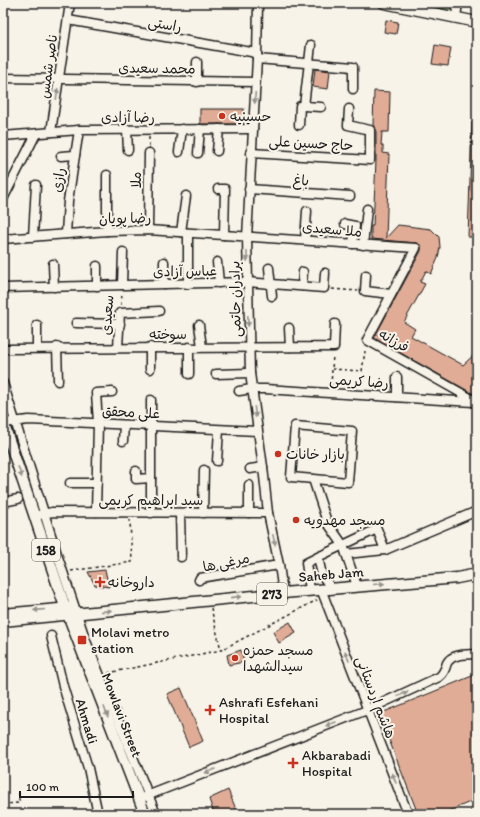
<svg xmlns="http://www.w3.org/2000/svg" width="480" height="817" font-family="Itim,'Playpen Sans Arabic',sans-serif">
<rect width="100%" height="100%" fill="#f7f3e8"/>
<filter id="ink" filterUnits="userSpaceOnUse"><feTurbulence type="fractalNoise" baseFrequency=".025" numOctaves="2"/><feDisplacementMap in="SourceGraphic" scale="8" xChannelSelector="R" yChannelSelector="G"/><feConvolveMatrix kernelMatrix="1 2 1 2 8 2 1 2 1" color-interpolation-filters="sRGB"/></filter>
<g filter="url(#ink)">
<polygon fill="#b8db96" stroke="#6a7c59" points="416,3 452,3 450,10"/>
<g fill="#e1ac96" stroke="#1c1c1c">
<polygon points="386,20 398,22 396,34 384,32"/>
<polygon points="435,45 451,48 448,66 432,64"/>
<polygon points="315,69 330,71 328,89 313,87"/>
<polygon points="374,91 390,92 389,132 382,132 381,145 383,146 383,153 389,154 386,238 398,225 431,229 439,237 440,247 438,258 431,274 426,271 420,282 425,284 404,322 415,329 411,336 463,365 477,352 477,396 374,338 421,251 421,246 416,243 371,239 371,226 373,226 376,160 376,130 373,125"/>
<rect x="200" y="109" width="44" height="15"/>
<polygon points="472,122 477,122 477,237 468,237"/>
<polygon points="105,570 109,587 95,585 88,572"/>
<polygon points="290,622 296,633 279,643 273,632"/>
<polygon points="241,650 244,662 229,665 227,655"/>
<polygon points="477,674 477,799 442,814 418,814 379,714"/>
<polygon points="181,688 203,741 189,747 167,694"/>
<polygon points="228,790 238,814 214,814 209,799"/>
</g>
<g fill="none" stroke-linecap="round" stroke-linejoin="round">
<defs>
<g id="minor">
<polyline points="258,3 257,59 247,237 250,373 263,467 268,513 279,565 283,593"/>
<polyline points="456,17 458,3"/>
<polyline points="68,20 257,53"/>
<polyline points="311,45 304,106 321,107"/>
<polyline points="257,59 353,67 353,89"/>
<polyline points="197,62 197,82"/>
<polyline points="3,78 255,82"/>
<polyline points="299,125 300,106 304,106"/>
<polyline points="127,130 128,150"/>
<polyline points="51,132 70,3"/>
<polyline points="3,136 79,130 253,129"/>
<polyline points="217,151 219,129"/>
<polyline points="179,152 182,129"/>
<polyline points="198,153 200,129"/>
<polyline points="251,153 370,160 370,130 348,125 349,109"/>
<polyline points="61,156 75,155"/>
<polyline points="218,189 225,189 224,235"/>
<polyline points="249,189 350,196"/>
<polyline points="3,199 36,134"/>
<polyline points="345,224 355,226 353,244"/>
<polyline points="148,230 149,153"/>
<polyline points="107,231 107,175"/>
<polyline points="181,232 186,196"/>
<polyline points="188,233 188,284"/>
<polyline points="66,234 68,201 79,130"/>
<polyline points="33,237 36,185"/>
<polyline points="3,239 107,231 148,230 416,248 367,340 477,402"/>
<polyline points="305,240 307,211"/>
<polyline points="363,245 367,209"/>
<polyline points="164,262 164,284"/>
<polyline points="217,262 219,283"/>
<polyline points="53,264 54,287"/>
<polyline points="97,266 97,286"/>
<polyline points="269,268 272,296"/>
<polyline points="366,275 365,291 391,294"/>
<polyline points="122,285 123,252"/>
<polyline points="302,286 303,272"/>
<polyline points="3,288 247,282 324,288 325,273"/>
<polyline points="76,323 120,324"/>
<polyline points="199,325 202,347"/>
<polyline points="289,328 290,347"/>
<polyline points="37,347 37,325"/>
<polyline points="57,347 58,381"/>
<polyline points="118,347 120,313 159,311"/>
<polyline points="150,347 150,369"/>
<polyline points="189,347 189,374"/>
<polyline points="3,349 334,347 335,324"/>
<polyline points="216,374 250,373"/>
<polyline points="3,383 58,557 86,641 156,814"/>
<polyline points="239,391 252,389 265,389 473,402"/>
<polyline points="397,397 397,377"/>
<polyline points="3,423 29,420 257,431"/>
<polygon points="295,426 352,431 348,482 291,477"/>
<polyline points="123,441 124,425"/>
<polyline points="217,461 219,430"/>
<polyline points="250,469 263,467"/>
<polyline points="136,471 136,479 151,478"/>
<polyline points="313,479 327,522 343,545 357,586"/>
<polyline points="70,483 97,483"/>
<polyline points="249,485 249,513"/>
<polyline points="3,502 18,499"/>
<polyline points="96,512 98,423 96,393 112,392"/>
<polyline points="151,513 151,400"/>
<polyline points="180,513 181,557"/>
<polyline points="203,513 204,470"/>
<polyline points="39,515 52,512 268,513"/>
<polyline points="385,550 477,511"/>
<polyline points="199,580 200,578 279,565"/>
<polyline points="331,588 322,575 318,557 377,529 385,550 346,554"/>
<polyline points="321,589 408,814"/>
<polyline points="310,590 306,563 318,557"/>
<polyline points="3,613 70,607"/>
<polyline points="51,636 63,686 88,768 98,814"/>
<path d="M144 797 367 710 439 677C444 673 445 669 447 663 452 653 468 655 477 654"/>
<polyline points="475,814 477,813"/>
</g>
<g id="major">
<polyline points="384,3 477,22"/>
<polyline points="3,422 65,607 145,814"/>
<polyline points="3,621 283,593 457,578 477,574"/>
</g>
</defs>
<use href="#minor" stroke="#1c1c1c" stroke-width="11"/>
<use href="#major" stroke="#1c1c1c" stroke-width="13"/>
<g stroke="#1c1c1c" stroke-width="1.5" stroke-dasharray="3 3" stroke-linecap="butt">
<polyline points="149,146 149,137"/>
<polyline points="332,289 358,291"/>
<polyline points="121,305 122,293"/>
<polyline points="332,369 362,371 365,351"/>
<polyline points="331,385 333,355"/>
<polyline points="71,571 132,562 130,520"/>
<polyline points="211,608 221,650"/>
<polyline points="108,673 221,650 317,600"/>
<polyline points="3,804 19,803 19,793"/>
</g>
<use href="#minor" stroke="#f7f3e8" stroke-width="8"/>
<use href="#major" stroke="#f7f3e8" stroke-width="10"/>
</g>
<defs><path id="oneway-solid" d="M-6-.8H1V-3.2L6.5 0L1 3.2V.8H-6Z"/></defs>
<g fill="#94928c">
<use href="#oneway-solid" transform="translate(57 94) rotate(-82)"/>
<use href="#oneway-solid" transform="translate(255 98) rotate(93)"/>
<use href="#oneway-solid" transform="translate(247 256) rotate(89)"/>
<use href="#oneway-solid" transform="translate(248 321) rotate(88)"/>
<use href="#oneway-solid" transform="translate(255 412) rotate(83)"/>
<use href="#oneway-solid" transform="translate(20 472) rotate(71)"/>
<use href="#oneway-solid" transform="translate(274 540) rotate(78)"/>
<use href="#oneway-solid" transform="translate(379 584) rotate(-5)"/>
<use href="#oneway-solid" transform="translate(236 597) rotate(-6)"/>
<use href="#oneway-solid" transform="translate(39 610) rotate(175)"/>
<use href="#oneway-solid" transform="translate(106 611) rotate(-6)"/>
<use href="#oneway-solid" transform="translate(347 656) rotate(-111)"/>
<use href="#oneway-solid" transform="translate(403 694) rotate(-24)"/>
<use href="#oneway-solid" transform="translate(106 712) rotate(69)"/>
<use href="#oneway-solid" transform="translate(331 724) rotate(159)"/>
<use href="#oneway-solid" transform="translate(210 771) rotate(158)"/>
<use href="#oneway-solid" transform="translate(394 778) rotate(-111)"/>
</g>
</g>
<g fill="#c8321e" stroke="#f7f3e8" stroke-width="1.5">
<circle cx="222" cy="116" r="4"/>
<circle cx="278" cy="454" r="4"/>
<circle cx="296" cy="520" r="4"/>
<path d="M98 576h4v4h4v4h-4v4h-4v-4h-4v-4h4z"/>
<rect x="77" y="635" width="10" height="10" rx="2"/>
<circle cx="235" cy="658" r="4"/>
<path d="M208 704h4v4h4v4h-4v4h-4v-4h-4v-4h4z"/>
<path d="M291 757h4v4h4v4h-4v4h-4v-4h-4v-4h4z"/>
</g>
<g text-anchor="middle" stroke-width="4" stroke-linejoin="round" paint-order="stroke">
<g fill="#f7f3e8" stroke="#5e5c59" stroke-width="1">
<rect x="32" y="539" width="28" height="22" rx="3"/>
<rect x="257" y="583" width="30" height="22" rx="3"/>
</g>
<g font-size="13" font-weight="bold" fill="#1c1c1c">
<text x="46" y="555">158</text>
<text x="272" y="599">273</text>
</g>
<g font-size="14" fill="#1c1c1c" stroke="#f7f3e8">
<text transform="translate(165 24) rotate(10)" y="5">راستی</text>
<text transform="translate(48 66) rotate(-82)" y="5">ناصر شمس</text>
<text transform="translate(157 68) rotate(1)" y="5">محمد سعیدی</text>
<text x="128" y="122">رضا آزادی</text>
<text transform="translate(311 143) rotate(3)" y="5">حاج حسین علی</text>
<text transform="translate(58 180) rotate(-81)" y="5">رازی</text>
<text transform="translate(136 180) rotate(-90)" y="5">ملا</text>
<text transform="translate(301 180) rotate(4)" y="5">باغ</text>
<text transform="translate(125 218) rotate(-1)" y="5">رضا پویان</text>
<text transform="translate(332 229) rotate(5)" y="5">ملا سعیدی</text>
<text transform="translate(185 271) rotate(-1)" y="5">عباس آزادی</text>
<text transform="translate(235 299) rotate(-91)" y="5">برادران حاتمی</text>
<text transform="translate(107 315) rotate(-86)" y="5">سعیدی</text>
<text x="168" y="339">سوخته</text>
<text transform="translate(394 340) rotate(30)" y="5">فرزانه</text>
<text transform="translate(359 381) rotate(4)" y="5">رضا کریمی</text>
<text transform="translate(131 412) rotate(3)" y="5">علی محقق</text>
<text x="151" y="505">سید ابراهیم کریمی</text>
<text transform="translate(226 562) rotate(-12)" y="5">مرغی ها</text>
<text transform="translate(331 574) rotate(-5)" y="5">Saheb Jam</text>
<text transform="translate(376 697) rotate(69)" y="5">هاشم اردستانی</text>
<text transform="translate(122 715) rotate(69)" y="5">Mowlavi Street</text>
<text transform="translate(87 721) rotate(73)" y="5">Ahmadi</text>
</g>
<g font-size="14" fill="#1c1c1c" stroke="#f7f3e8" text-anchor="start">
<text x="230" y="121">حسینیه</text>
<text x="286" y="459">بازار خانات</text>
<text x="304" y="525">مسجد مهدویه</text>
<text x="108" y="587">داروخانه</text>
<text x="91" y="637">Molavi metro<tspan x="91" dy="16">station</tspan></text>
<text x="243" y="655">مسجد حمزه<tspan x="243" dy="16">سیدالشهدا</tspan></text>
<text x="219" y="707">Ashrafi Esfehani<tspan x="219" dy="16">Hospital</tspan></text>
<text x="302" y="760">Akbarabadi<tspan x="302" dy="16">Hospital</tspan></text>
</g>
</g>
<rect width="480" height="817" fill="none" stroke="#f7f3e8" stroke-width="16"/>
<rect x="8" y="8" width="464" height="801" fill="none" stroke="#1c1c1c" stroke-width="1.5" filter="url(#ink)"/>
<path d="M20 791v6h113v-6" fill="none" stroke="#1c1c1c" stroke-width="2"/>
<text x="26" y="791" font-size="12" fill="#1c1c1c" stroke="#f7f3e8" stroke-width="3" paint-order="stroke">100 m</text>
</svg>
